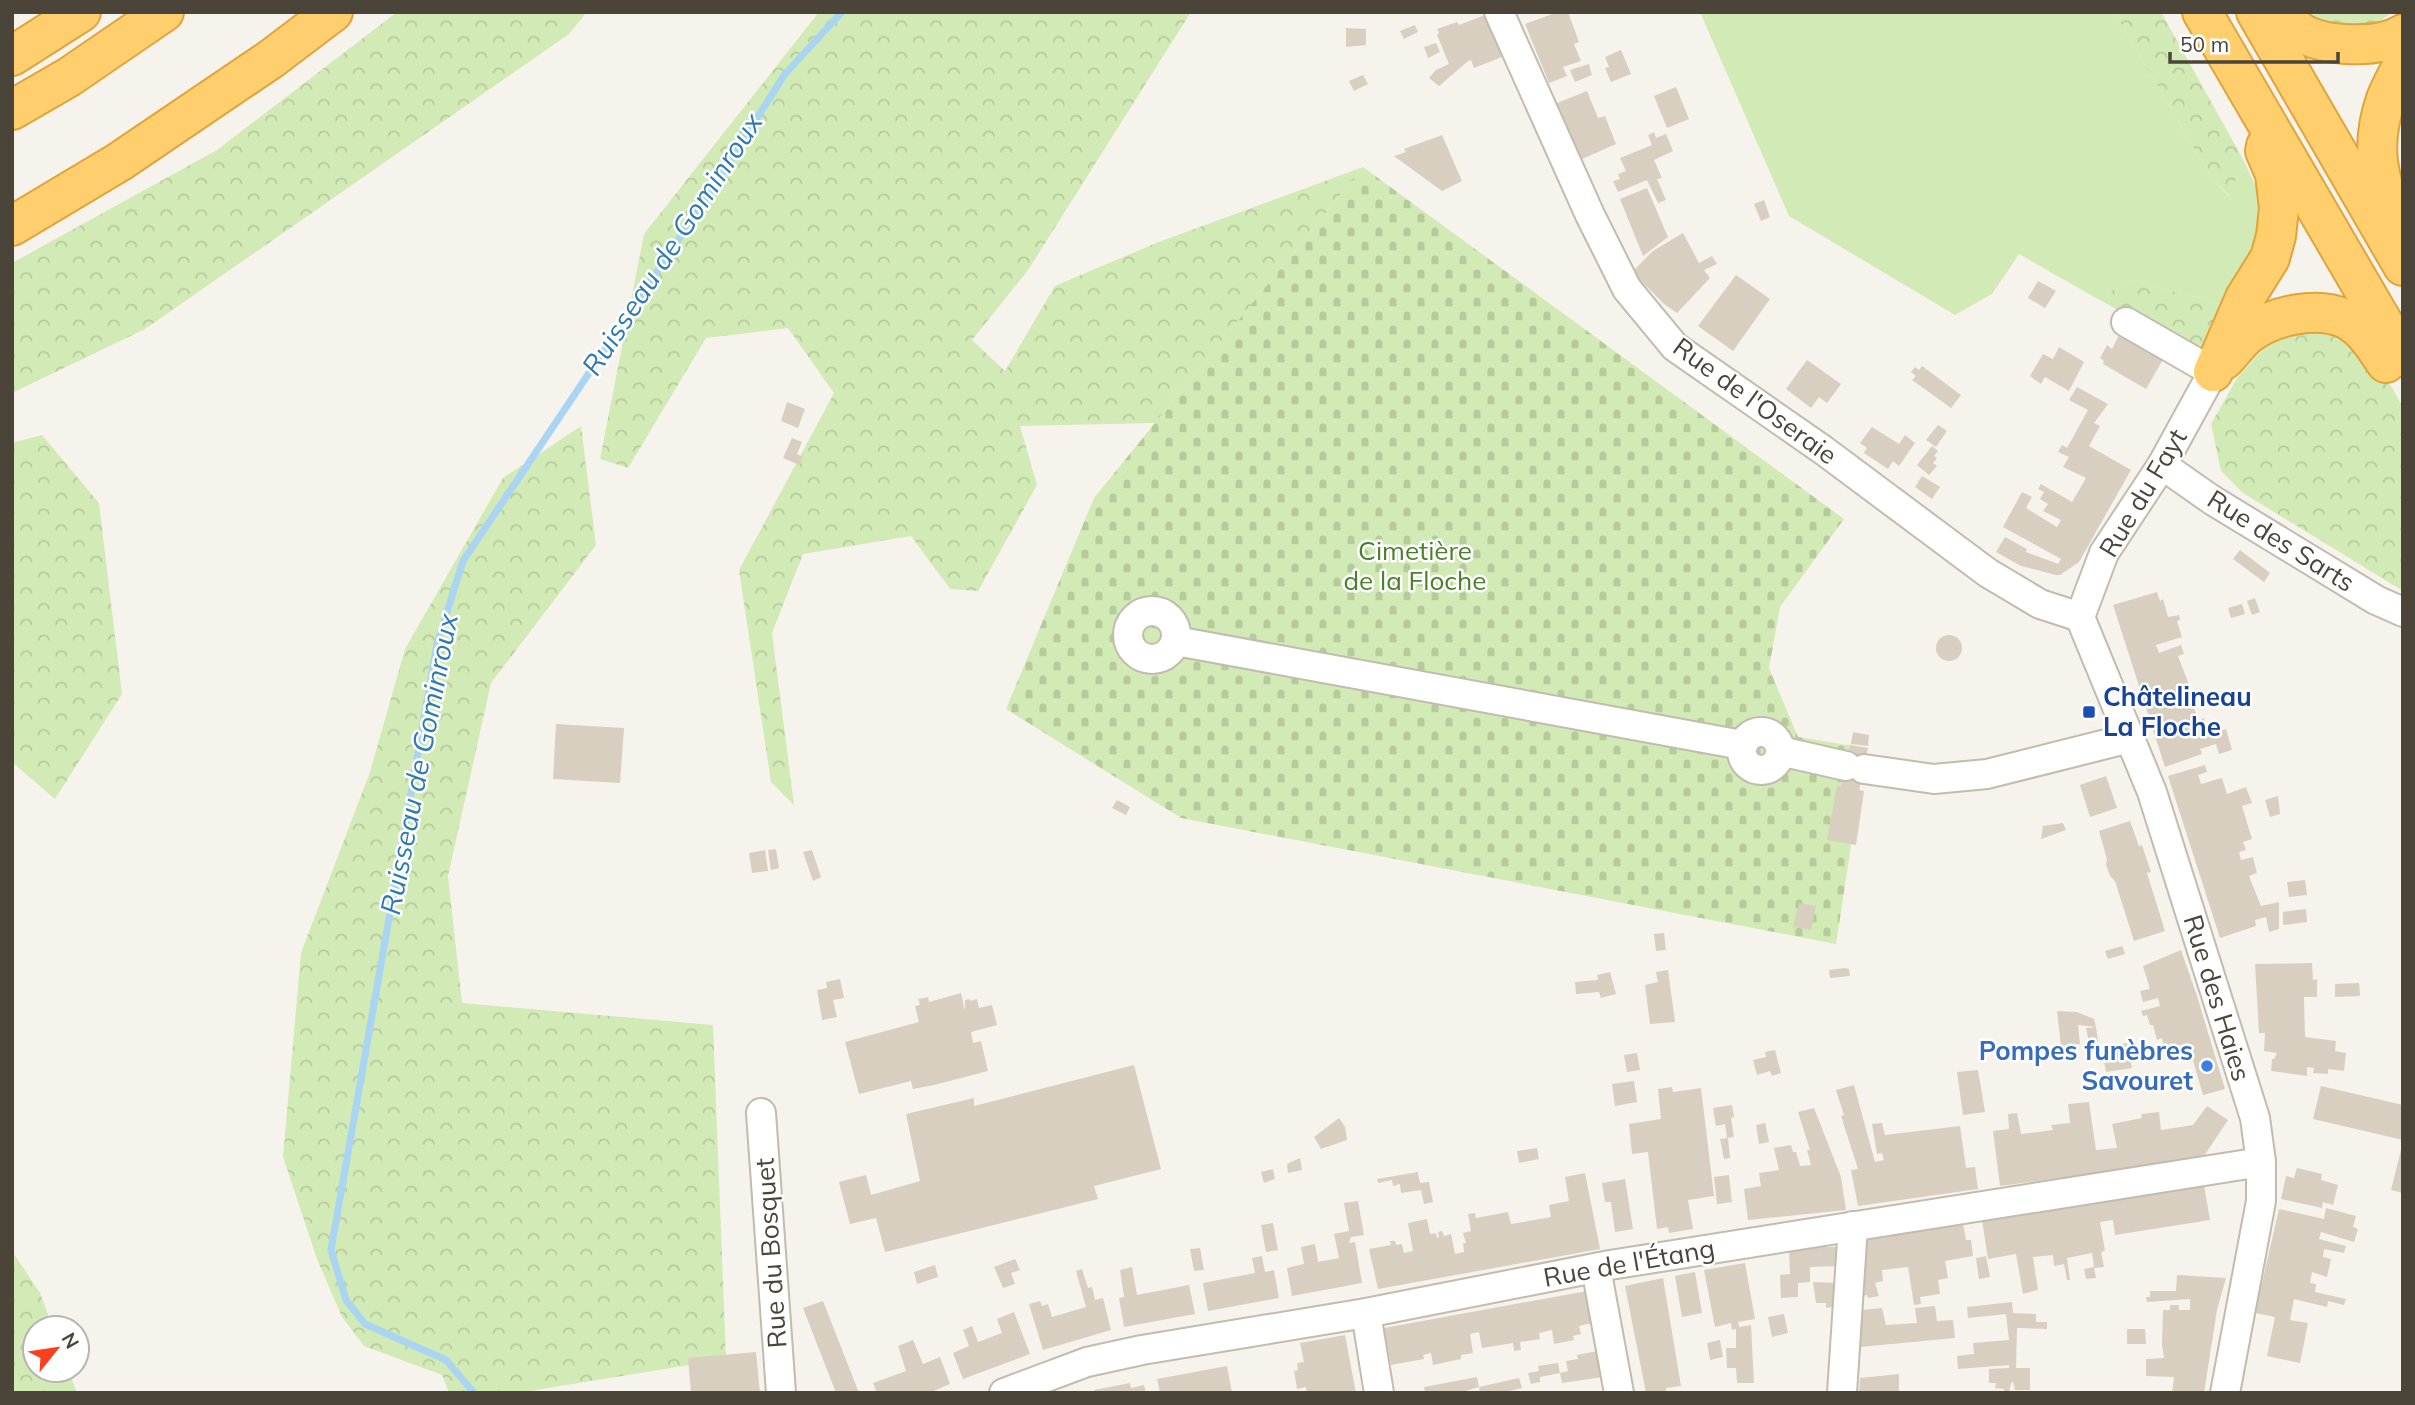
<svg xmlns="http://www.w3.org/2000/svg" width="2415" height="1405" font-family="Mulish,sans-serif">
<defs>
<pattern id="forest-crowns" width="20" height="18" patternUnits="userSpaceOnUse" patternTransform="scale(1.75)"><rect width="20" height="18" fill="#d2eab5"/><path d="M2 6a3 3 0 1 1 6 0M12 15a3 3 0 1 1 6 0" fill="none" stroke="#b6ca9c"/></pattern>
<pattern id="cemetery-stones" width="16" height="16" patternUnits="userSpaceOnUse" patternTransform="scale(1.75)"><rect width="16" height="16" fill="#d2eab5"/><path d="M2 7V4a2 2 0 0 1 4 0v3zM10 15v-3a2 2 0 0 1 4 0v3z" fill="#b6ca9c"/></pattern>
</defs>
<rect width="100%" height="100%" fill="#f6f3ec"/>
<polygon fill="#d2eab5" points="1700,12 2114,12 2212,179 2229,196 2243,159 2258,191 2264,232 2247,272 2220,303 2132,281 2096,298 2019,254 1992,294 1955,315 1789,216"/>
<g fill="url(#forest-crowns)">
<polygon points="397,12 587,12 569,34 145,329 12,393 12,263 217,150"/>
<polygon points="819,12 1191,12 1028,270 972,340 1005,371 1055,286 1156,243 1363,167 1155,423 1020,426 1037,485 978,591 950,589 911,536 803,554 772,633 794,805 771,782 739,570 834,393 788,328 706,338 628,468 600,459 644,234"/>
<polygon points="2114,12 2161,12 2243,159 2230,196 2212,179"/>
<polygon points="2309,12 2393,12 2368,29 2320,21"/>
<polygon points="2132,281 2220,303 2234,287 2203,356 2096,298"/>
<polygon points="2300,326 2342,336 2392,387 2403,408 2403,591 2243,493 2221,471 2211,424 2237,378 2269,343"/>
<polygon points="581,426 596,545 491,683 448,876 462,1003 713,1025 726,1359 518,1393 449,1393 442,1375 364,1346 342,1317 317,1259 283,1157 301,953 370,772 405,649 503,478"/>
<polygon points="42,435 99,503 122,694 55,799 12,762 12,443"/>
<polygon points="12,1251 40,1293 53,1328 35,1328 35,1370 68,1370 77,1393 12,1393"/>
</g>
<polygon fill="url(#cemetery-stones)" points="1363,167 1844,519 1780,607 1769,668 1798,737 1866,748 1836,944 1181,818 1006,709 1094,498"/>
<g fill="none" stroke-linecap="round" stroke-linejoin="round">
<polyline stroke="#a9d4f2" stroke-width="7" points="474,1393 446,1360 365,1324 346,1300 331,1250 437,644 463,561 699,209 785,74 842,12"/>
</g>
<g fill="#d8cfc1">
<polygon points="1558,12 1568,12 1579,42 1574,44 1581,61 1563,67 1567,76 1549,83 1525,24"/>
<polygon points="1485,15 1502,57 1474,68 1471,60 1467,62 1439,86 1429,78 1436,70 1449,64 1437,35 1439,33 1437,29 1457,22 1459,25"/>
<polygon points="1415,25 1418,32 1404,39 1400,31"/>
<polygon points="1346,28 1366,29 1366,45 1346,47"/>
<polygon points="1436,43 1440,52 1428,58 1424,47"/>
<polygon points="1621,50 1631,74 1611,82 1605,68 1609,67 1605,57"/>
<polygon points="1589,64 1592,75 1575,82 1570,70"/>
<polygon points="1363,75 1368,84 1354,91 1349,81"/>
<polygon points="1676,87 1689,119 1667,128 1654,96"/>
<polygon points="1587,91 1598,118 1605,116 1616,144 1580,160 1557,103"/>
<polygon points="1654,132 1656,138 1666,134 1673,151 1654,160 1662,178 1657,179 1666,200 1658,203 1647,180 1618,192 1613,181 1620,179 1618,174 1626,171 1620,158 1652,145 1648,135"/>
<polygon points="1442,135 1462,181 1442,191 1394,156 1406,152 1404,149"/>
<polygon points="1647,188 1668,237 1643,256 1620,199"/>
<polygon points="1764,200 1770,217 1761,221 1754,204"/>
<polygon points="1683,233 1699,263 1712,256 1717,264 1704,270 1710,278 1677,313 1664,304 1632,272 1653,251"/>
<polygon points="1736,275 1770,299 1733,351 1698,326"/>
<polygon points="2038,281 2056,291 2045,308 2028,298"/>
<polygon points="2121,331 2165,356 2146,389 2103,364 2104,361 2100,358 2107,345 2112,349"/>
<polygon points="2059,347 2084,362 2069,391 2045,377 2041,384 2030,376 2043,354 2053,359"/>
<polygon points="1807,360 1841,384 1827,403 1819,397 1811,408 1786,389"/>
<polygon points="1922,366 1961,395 1951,408 1912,380 1916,376 1911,372 1915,367 1919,370"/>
<polygon points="2077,387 2108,404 2094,423 2100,426 2089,446 2131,470 2079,562 2060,575 2056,575 2021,566 1996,552 2005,537 2027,549 2026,552 2058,564 2061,559 2003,527 2022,492 2032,497 2026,508 2057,527 2061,520 2043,511 2048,504 2040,499 2044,492 2038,489 2041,484 2072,502 2086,478 2063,467 2069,457 2058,452 2062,445 2067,448 2088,410 2069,400"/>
<polygon points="787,402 805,409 798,428 781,421"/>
<polygon points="1938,425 1947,431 1936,447 1926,440"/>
<polygon points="1872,427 1899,444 1905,435 1915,443 1899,466 1893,461 1888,469 1864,453 1867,448 1860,443"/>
<polygon points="792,438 802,442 797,454 803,457 799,465 783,458"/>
<polygon points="1932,446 1938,451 1934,456 1937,458 1933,463 1937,466 1929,475 1917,465"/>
<polygon points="1922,476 1940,487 1932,499 1915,487"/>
<polygon points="2240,550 2270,573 2264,582 2233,559"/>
<polygon points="2157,592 2160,601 2163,599 2168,617 2179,615 2180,620 2177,621 2182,637 2156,645 2159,653 2181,645 2184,654 2178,656 2196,703 2193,704 2198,720 2204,718 2206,725 2202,726 2205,735 2226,729 2232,750 2219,754 2216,744 2200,749 2202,754 2165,767 2113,605"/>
<polygon points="2255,598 2260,612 2252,615 2247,601"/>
<polygon points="2242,604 2245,614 2231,618 2228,608"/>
<circle cx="1949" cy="648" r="13"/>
<polygon points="556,724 624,728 620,783 553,779"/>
<polygon points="1853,732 1869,735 1868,746 1851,744"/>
<polygon points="1850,745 1868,748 1859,790 1864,791 1856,845 1827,840 1837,786 1841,787"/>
<polygon points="2205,765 2207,772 2198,775 2201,784 2222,778 2227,794 2246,787 2252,803 2242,806 2252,839 2243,842 2246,850 2239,852 2241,860 2253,857 2257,873 2249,876 2261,906 2279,902 2279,929 2269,932 2266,917 2255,920 2256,926 2220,938 2168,776"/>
<polygon points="2106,776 2117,808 2090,817 2080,785"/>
<polygon points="2278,796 2280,814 2270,817 2265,800"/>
<polygon points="1117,800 1130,807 1126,815 1112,808"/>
<polygon points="2130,821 2139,846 2142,845 2151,872 2147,873 2165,931 2134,941 2115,881 2110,876 2106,865 2107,859 2099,831"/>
<polygon points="2063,823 2066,830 2041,839 2043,826"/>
<polygon points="776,849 779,868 771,870 768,850"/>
<polygon points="765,850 768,871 752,873 749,853"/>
<polygon points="812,850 821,877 813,881 803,852"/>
<polygon points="2305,880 2307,895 2289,897 2287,882"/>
<polygon points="1799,903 1816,906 1811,930 1793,927"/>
<polygon points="2306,909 2307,922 2283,925 2283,912"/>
<polygon points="1664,933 1666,950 1656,951 1654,934"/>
<polygon points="2122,946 2125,954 2108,959 2105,951"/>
<polygon points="2181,950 2197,996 2225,1089 2203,1095 2188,1043 2165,1050 2162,1038 2157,1040 2153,1025 2150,1025 2147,1015 2143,1016 2141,1011 2160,1006 2158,998 2143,1002 2140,991 2150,989 2143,966"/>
<polygon points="2312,963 2313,980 2317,979 2317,997 2304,997 2305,1037 2336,1041 2335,1051 2346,1053 2344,1071 2328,1069 2328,1074 2313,1073 2314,1068 2307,1067 2307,1076 2271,1071 2272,1059 2274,1059 2277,1053 2264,1051 2265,1033 2259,1033 2255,964"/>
<polygon points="1845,968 1849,969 1850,976 1830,978 1829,970"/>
<polygon points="1668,970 1675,1022 1650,1024 1645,985 1658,982 1656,972"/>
<polygon points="1610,972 1616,994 1601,998 1599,992 1576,994 1575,982 1598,980 1597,975"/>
<polygon points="840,979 844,998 833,1000 837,1017 822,1020 817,990 827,988 826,982"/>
<polygon points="2359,983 2360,996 2335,997 2335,984"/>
<polygon points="961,993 965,1011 965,1000 970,999 970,1001 977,999 979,1008 992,1005 997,1025 971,1032 973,1043 981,1041 988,1071 934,1085 913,1089 911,1081 859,1094 845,1042 919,1022 915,1006 920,1005 918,999 928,997 929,1002"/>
<polygon points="2057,1011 2077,1012 2094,1019 2096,1027 2078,1025 2080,1044 2061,1046"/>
<polygon points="2096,1027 2098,1041 2089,1043 2086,1028"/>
<polygon points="2127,1043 2132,1068 2106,1072 2103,1056 2115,1054 2113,1046"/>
<polygon points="1775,1050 1781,1073 1772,1076 1770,1071 1757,1075 1753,1060 1766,1057 1765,1052"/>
<polygon points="1637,1053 1640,1070 1627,1072 1624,1055"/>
<polygon points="1134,1065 1161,1169 1094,1186 1098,1199 885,1252 876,1218 850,1224 839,1182 866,1175 871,1195 920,1181 906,1114 974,1098 974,1106"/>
<polygon points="1978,1070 1985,1112 1963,1115 1957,1072"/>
<polygon points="1634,1081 1637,1102 1615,1106 1612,1084"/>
<polygon points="1854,1085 1875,1162 1884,1160 1882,1153 1877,1154 1872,1124 1882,1123 1885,1135 1960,1126 1966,1168 1975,1167 1978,1189 1858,1206 1851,1170 1858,1169 1841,1116 1844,1115 1836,1090"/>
<polygon points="2321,1086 2403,1105 2403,1140 2313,1119"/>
<polygon points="1672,1087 1673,1092 1701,1088 1714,1196 1688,1200 1693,1229 1669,1233 1668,1227 1657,1229 1648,1152 1632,1154 1629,1124 1661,1119 1658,1089"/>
<polygon points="2089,1102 2096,1150 2117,1148 2112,1124 2142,1118 2141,1114 2159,1112 2161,1130 2193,1125 2207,1106 2228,1120 2202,1159 2000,1186 1993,1131 2009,1129 2008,1114 2017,1113 2021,1134 2053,1130 2051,1125 2070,1123 2068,1104"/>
<polygon points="1732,1105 1734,1117 1731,1118 1734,1137 1727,1138 1725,1124 1716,1126 1713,1108"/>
<polygon points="1814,1108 1841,1177 1846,1210 1748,1220 1744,1189 1761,1186 1759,1173 1779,1170 1774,1148 1791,1145 1793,1152 1796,1152 1800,1166 1811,1165 1807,1150 1810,1150 1798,1112"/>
<polygon points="1339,1118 1345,1127 1347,1140 1321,1149 1314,1137"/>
<polygon points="1765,1123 1769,1142 1759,1144 1756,1125"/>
<polygon points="1728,1138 1730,1158 1724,1159 1720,1139"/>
<polygon points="2402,1146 2403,1146 2403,1193 2391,1190"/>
<polygon points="1537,1148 1539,1159 1519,1163 1517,1151"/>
<polygon points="1300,1158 1302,1170 1288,1173 1287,1164"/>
<polygon points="2297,1168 2322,1174 2321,1180 2338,1185 2333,1205 2323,1202 2322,1208 2281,1199 2286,1176 2294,1178"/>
<polygon points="1273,1169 1275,1179 1264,1183 1261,1172"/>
<polygon points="1418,1172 1420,1183 1429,1182 1433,1202 1424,1204 1421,1190 1401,1193 1400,1184 1393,1186 1392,1180 1378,1183 1377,1179"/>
<polygon points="1585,1173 1600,1249 1378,1289 1369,1249 1391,1245 1390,1241 1395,1241 1396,1245 1402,1244 1404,1253 1413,1251 1408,1223 1427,1219 1430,1234 1436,1233 1437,1238 1439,1237 1438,1232 1442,1231 1444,1236 1451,1234 1455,1254 1464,1252 1463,1243 1466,1243 1463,1233 1471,1231 1468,1214 1475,1213 1476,1218 1508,1212 1511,1224 1551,1217 1549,1205 1569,1201 1565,1177"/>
<polygon points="1729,1175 1732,1202 1717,1204 1714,1177"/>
<polygon points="1625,1179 1633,1229 1615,1232 1611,1202 1605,1202 1602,1183"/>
<polygon points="2204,1185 2210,1220 2115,1235 2113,1220 2100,1222 2105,1251 2101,1252 2104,1267 2094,1268 2096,1278 2086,1279 2084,1269 2094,1267 2092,1253 2067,1258 2070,1280 2067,1280 2064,1264 2054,1266 2053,1255 2033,1257 2038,1290 2023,1294 2016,1254 1988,1259 1982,1220"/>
<polygon points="1358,1201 1364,1235 1351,1237 1349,1243 1355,1242 1362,1283 1292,1296 1287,1268 1304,1264 1301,1247 1315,1244 1318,1262 1339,1258 1334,1234 1349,1231 1344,1203"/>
<polygon points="2326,1208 2356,1216 2353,1227 2358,1229 2354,1242 2321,1232 2319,1239 2346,1246 2344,1253 2324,1249 2323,1257 2331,1259 2327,1277 2312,1272 2310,1283 2316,1284 2315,1292 2346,1299 2344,1305 2328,1301 2327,1307 2294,1299 2290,1320 2308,1323 2300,1363 2267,1356 2275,1317 2255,1313 2279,1209 2324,1219"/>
<polygon points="1273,1223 1278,1250 1266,1252 1261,1225"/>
<polygon points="1963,1224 1966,1240 1971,1240 1973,1256 1945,1261 1948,1278 1938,1280 1940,1294 1920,1297 1921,1304 1914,1305 1908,1267 1882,1270 1883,1281 1875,1283 1879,1296 1868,1298 1867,1295 1861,1296 1862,1240"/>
<polygon points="1789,1247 1842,1247 1842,1266 1810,1267 1810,1282 1798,1283 1798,1297 1781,1298 1780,1275 1790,1274"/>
<polygon points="1200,1248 1204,1270 1194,1271 1190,1249"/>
<polygon points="1262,1256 1265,1272 1274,1270 1279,1298 1208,1311 1203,1283 1255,1273 1252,1258"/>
<polygon points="1986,1256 1990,1277 1979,1279 1976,1258"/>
<polygon points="1015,1259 1020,1270 1011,1273 1015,1284 1003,1288 994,1267"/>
<polygon points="1745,1263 1755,1319 1738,1322 1739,1327 1751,1325 1754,1383 1737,1383 1736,1368 1727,1368 1726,1348 1736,1348 1736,1329 1732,1330 1731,1323 1715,1327 1704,1270"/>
<polygon points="935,1265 938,1277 917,1284 914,1272"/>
<polygon points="1132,1267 1137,1295 1189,1285 1195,1314 1124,1327 1119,1298 1124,1297 1120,1270"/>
<polygon points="1082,1269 1088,1288 1092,1287 1095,1300 1103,1298 1111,1330 1043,1350 1029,1304 1040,1301 1042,1306 1048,1304 1052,1317 1086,1307 1076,1271"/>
<polygon points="1695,1272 1702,1313 1682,1317 1675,1276"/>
<polygon points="2177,1275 2226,1278 2217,1310 2204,1393 2172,1393 2174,1377 2146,1376 2146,1359 2164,1358 2162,1345 2163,1310 2170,1310 2170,1305 2179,1305 2179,1310 2190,1310 2190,1299 2147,1302 2146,1297 2150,1297 2150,1291 2176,1291"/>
<polygon points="1663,1278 1681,1386 1666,1388 1666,1393 1646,1393 1625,1286"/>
<polygon points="1813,1282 1841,1283 1839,1306 1826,1308 1826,1303 1816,1303"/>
<polygon points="1587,1291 1592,1323 1579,1326 1581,1334 1573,1336 1574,1340 1554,1344 1552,1330 1539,1333 1540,1339 1520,1342 1521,1350 1514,1351 1513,1343 1482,1348 1479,1332 1470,1334 1473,1353 1461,1355 1461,1359 1433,1365 1431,1353 1423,1355 1424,1359 1391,1365 1384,1328"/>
<polygon points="823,1301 859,1393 836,1393 803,1308"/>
<polygon points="2012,1302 2013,1313 2036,1314 2036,1322 2047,1322 2047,1329 2017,1328 2016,1368 2030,1368 2030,1390 2015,1390 2013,1382 2011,1383 2009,1393 2004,1392 2004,1389 1995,1388 1996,1383 1989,1383 1989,1369 2009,1368 2009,1365 1958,1369 1957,1356 1974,1354 1973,1343 2009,1340 2006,1314 1968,1318 1967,1307"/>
<polygon points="1935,1306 1937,1321 1953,1320 1955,1338 1860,1347 1861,1310 1882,1308 1886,1325 1917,1323 1915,1308"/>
<polygon points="1014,1312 1030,1354 963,1379 953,1353 969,1346 963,1330 972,1326 978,1342 1002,1333 997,1319"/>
<polygon points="1784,1314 1788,1333 1772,1337 1768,1317"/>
<polygon points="2127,1329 2145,1329 2146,1344 2127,1344"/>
<polygon points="1345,1335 1356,1393 1307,1393 1306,1387 1297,1389 1294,1371 1298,1370 1297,1363 1304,1362 1300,1343"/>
<polygon points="913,1340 923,1364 940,1357 950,1384 929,1393 877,1393 873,1383 906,1371 898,1346"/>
<polygon points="1720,1340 1723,1357 1710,1360 1707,1343"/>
<polygon points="1598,1351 1603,1377 1562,1383 1560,1373 1568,1371 1566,1361 1578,1359 1577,1355"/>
<polygon points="756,1352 760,1393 691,1393 688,1358"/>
<polygon points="1558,1363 1560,1373 1540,1377 1540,1382 1531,1384 1528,1373 1539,1371 1538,1366"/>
<polygon points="1227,1366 1232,1393 1160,1393 1157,1379"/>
<polygon points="1899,1374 1899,1393 1859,1393 1860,1378"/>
<polygon points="1477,1377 1479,1387 1459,1393 1425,1393 1424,1387"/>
<polygon points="1519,1378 1522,1388 1501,1393 1480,1393 1479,1387"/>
<polygon points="1130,1383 1131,1388 1144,1385 1146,1393 1094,1393 1094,1390"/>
</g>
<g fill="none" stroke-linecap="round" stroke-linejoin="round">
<defs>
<g id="minor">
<polyline points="1499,12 1590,215 1627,289 1675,347 1823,450 1988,573 2040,604 2080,617"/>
<polyline points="2162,465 2212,500 2376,600 2403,612"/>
<circle cx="1152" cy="635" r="24"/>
<polyline points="2080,617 2152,792 2255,1118 2261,1162 2261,1201 2225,1393"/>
<polyline points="2080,617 2104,553 2162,465 2213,372 2126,322"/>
<polyline points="1176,641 1742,745"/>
<circle cx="1761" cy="751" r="19"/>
<polyline points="1780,751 1846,766"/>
<polyline points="1864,769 1934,779 1987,774 2130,738"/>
<polyline points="761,1113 781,1393"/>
<polyline points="1596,1268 1619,1393"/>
<polyline points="1366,1313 1379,1393"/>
<polyline points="1004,1393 1087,1362 1142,1350 1366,1313 1610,1265 2261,1162"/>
<polyline points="1842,1393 1853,1226"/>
</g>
<g id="highway">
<polyline points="2202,12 2403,357"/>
<polyline points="2256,12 2403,266"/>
<path d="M2280 12C2287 18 2293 27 2300 32 2324 47 2379 49 2403 34"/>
<polyline points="12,56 81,12"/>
<polyline points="12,110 69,77 164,12"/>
<path d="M2397 222C2377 179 2370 145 2386 99 2391 86 2398 75 2403 63"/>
<polyline points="12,226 119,162 271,59 333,12"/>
<path d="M2224 360C2232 352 2241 339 2251 332 2276 315 2317 306 2346 319 2364 328 2375 347 2386 363"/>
<polyline points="2213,372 2245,298 2270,258 2276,236 2279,208 2275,174 2265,151 2266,146"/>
</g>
</defs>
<use href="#minor" stroke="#c2bbae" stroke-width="32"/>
<use href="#highway" stroke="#e0a43c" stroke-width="42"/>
<use href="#minor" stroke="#fff" stroke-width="28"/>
<use href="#highway" stroke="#ffcf6e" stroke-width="38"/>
</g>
<rect fill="#1a4fb4" stroke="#fff" stroke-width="2.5" x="2082" y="705" width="14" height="14" rx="3.5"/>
<circle fill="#3f7fe0" stroke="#fff" stroke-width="2.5" cx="2207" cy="1066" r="7"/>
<g text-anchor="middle" stroke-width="5" stroke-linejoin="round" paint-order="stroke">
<g font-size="26" fill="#4b4439" stroke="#fff">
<text transform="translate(1755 401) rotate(36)" y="9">Rue de l'Oseraie</text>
<text transform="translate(2143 493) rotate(-59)" y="9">Rue du Fayt</text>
<text transform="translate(2281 541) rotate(32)" y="9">Rue des Sarts</text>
<text transform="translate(2217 998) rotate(73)" y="9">Rue des Haies</text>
<text transform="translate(771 1253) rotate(-94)" y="9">Rue du Bosquet</text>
<text transform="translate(1629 1263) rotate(-10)" y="9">Rue de l'Étang</text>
</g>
<g font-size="26" fill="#4a7f2a" stroke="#fff">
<text x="1415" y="560">Cimetière<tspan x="1415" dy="30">de la Floche</tspan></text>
</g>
<g font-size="26" font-weight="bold" fill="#164399" stroke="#fff" text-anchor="start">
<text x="2103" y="706">Châtelineau<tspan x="2103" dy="30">La Floche</tspan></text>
</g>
<g font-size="26" font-weight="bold" fill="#366cbe" stroke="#fff" text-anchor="end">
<text x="2193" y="1060">Pompes funèbres<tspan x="2193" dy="30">Savouret</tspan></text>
</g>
<g font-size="28" font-style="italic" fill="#2e7ab2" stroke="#fff">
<text transform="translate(672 244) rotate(-57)" y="10">Ruisseau de Gominroux</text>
<text transform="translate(419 764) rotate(-79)" y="10">Ruisseau de Gominroux</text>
</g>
</g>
<rect width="2415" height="1405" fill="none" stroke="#4b4439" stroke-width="28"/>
<g transform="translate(56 1349) rotate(60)"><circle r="33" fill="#ffffff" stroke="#b7b4b0" stroke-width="2"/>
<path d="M0-5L12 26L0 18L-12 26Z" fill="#fc3f1d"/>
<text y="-10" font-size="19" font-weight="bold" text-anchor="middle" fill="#4b4439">N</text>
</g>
<path d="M2170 52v10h168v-10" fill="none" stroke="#4b4439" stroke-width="3.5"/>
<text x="2180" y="52" font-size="21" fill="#4b4439" stroke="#ffffff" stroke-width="5" paint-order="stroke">50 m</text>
</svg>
